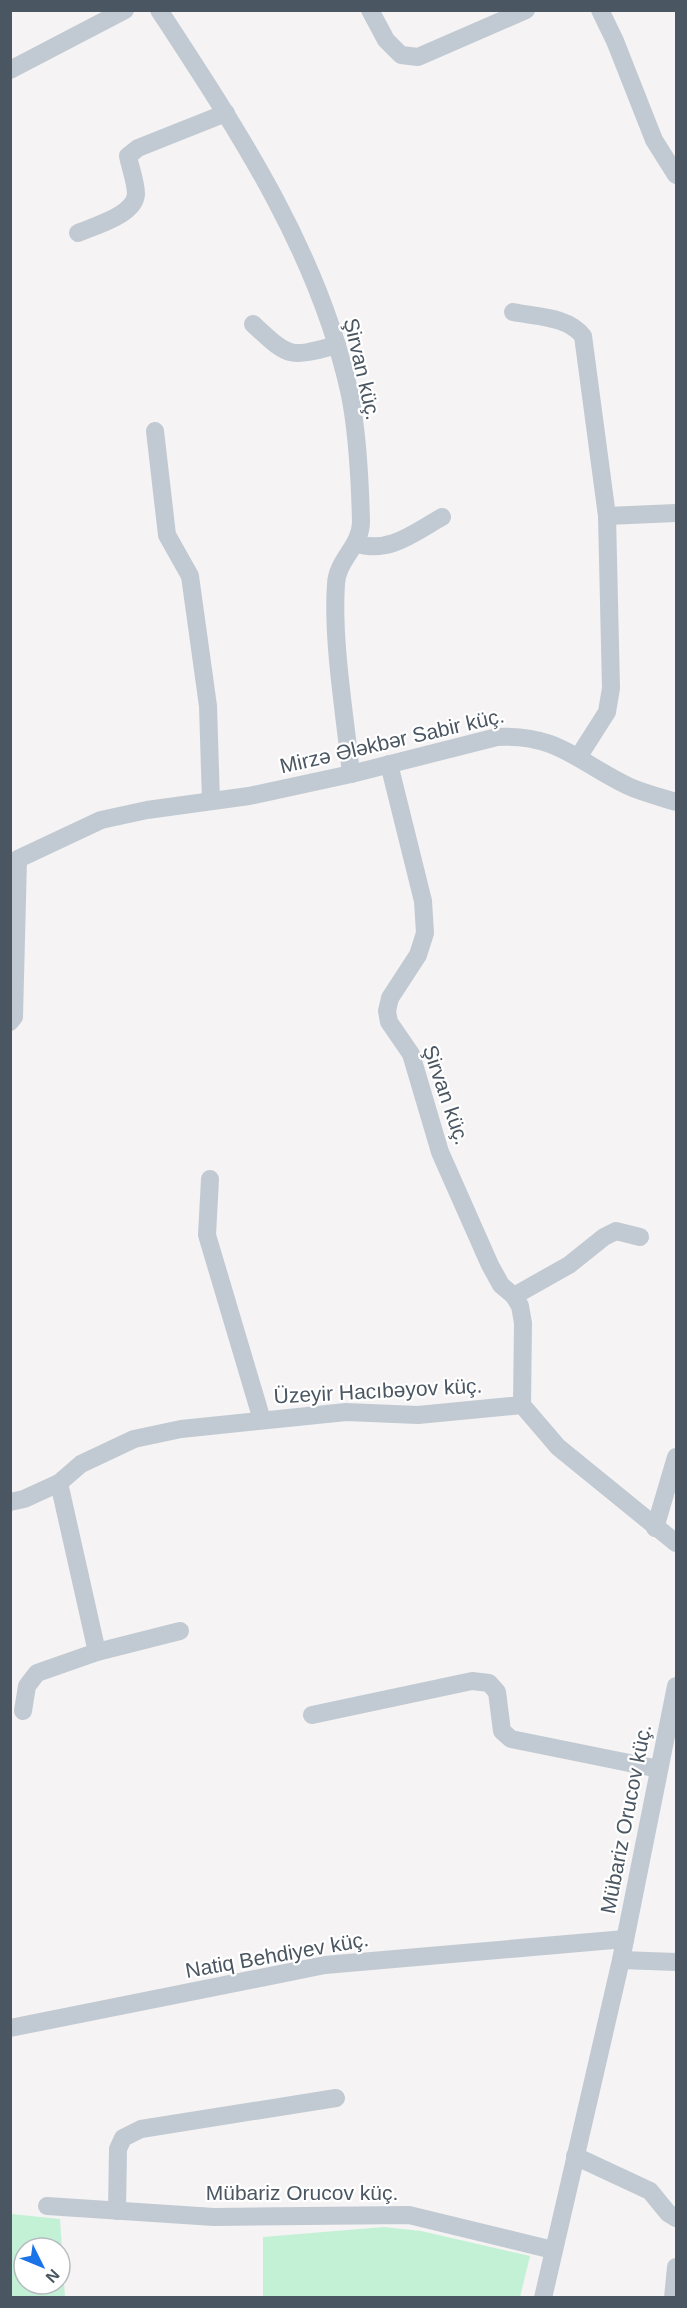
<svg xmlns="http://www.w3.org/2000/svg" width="687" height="2308" font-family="Helvetica,sans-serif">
<rect width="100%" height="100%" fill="#f5f3f3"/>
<g fill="#c3f1d5" fill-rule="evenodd">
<path d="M11 2214 60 2219 65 2297H11ZM24 2248H60V2284H24Z"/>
<polygon points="384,2227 421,2231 530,2256 520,2297 263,2297 263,2237"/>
</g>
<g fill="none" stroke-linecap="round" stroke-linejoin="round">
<g stroke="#c1cad2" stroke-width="18">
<path d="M159 10C238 131 319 252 350 395 358 436 360 480 361 522 361 546 337 560 336 584 332 641 345 715 351 774"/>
<polyline points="370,10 386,40 401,55 418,57 526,10"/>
<polyline points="600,10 615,41 654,140 676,175"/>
<polyline points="10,70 125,10"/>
<path d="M78 233C94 226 135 215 136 194 136 182 130 167 128 156L138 148 226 113"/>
<path d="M513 312C537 317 567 316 583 336L607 516 611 688 607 712 579 756"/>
<path d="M253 324C290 358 288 358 337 345"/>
<polyline points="155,431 167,535 190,576 208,706 211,801"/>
<polyline points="607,516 676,513"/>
<path d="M356 543C388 555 415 532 442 517"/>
<polyline points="389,764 423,901 425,933 418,955 390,998 387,1011 389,1022 411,1054 440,1152 490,1265 501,1285 514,1296 520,1306 523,1323 522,1405"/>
<path d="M10 1022 14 1017 18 859 101 820 147 810 249 796 351 774 497 737C558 734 578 762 628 786 643 793 661 797 676 802"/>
<polyline points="210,1179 207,1235 262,1420"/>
<polyline points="514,1296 569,1265 604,1237 616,1231 640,1237"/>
<polyline points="59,1483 97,1652"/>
<polyline points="10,1502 24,1499 59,1483 81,1464 134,1439 181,1429 346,1412 418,1415 522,1405 558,1447 676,1543"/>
<polyline points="655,1528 676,1457"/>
<polyline points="23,1711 27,1686 37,1673 97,1652 180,1631"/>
<polyline points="312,1715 472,1681 489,1683 497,1692 502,1731 511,1739 659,1769"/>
<polyline points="621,1960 676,1962"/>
<polyline points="10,2028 325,1965 625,1939"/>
<polyline points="575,2156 650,2191 668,2213 676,2218"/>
<polyline points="47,2206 214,2217 409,2215 553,2250"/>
<polyline points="117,2211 118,2149 123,2138 141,2129 336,2098"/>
<polyline points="543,2298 621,1960 676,1686"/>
<polyline points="673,2298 676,2267"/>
</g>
</g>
<g text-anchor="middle" stroke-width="4.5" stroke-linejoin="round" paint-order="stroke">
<g font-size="21" fill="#4a5661" stroke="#fff">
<text transform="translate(362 369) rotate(77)" y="7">Şirvan küç.</text>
<text transform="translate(392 741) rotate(-13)" y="7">Mirzə Ələkbər Sabir küç.</text>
<text transform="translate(446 1095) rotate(71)" y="7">Şirvan küç.</text>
<text transform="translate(378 1391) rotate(-3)" y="7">Üzeyir Hacıbəyov küç.</text>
<text transform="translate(626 1819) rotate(-79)" y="7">Mübariz Orucov küç.</text>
<text transform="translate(277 1955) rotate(-10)" y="7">Natiq Behdiyev küç.</text>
<text x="302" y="2200">Mübariz Orucov küç.</text>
</g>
</g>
<rect width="687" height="2308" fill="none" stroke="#4a5661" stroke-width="24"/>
<g transform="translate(42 2266) rotate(133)"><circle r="28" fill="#ffffff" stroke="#b7bbc0" stroke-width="1.5"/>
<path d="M0-4.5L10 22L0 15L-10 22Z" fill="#1a73e8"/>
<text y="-9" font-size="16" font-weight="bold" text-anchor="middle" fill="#4a5661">N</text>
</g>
</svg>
